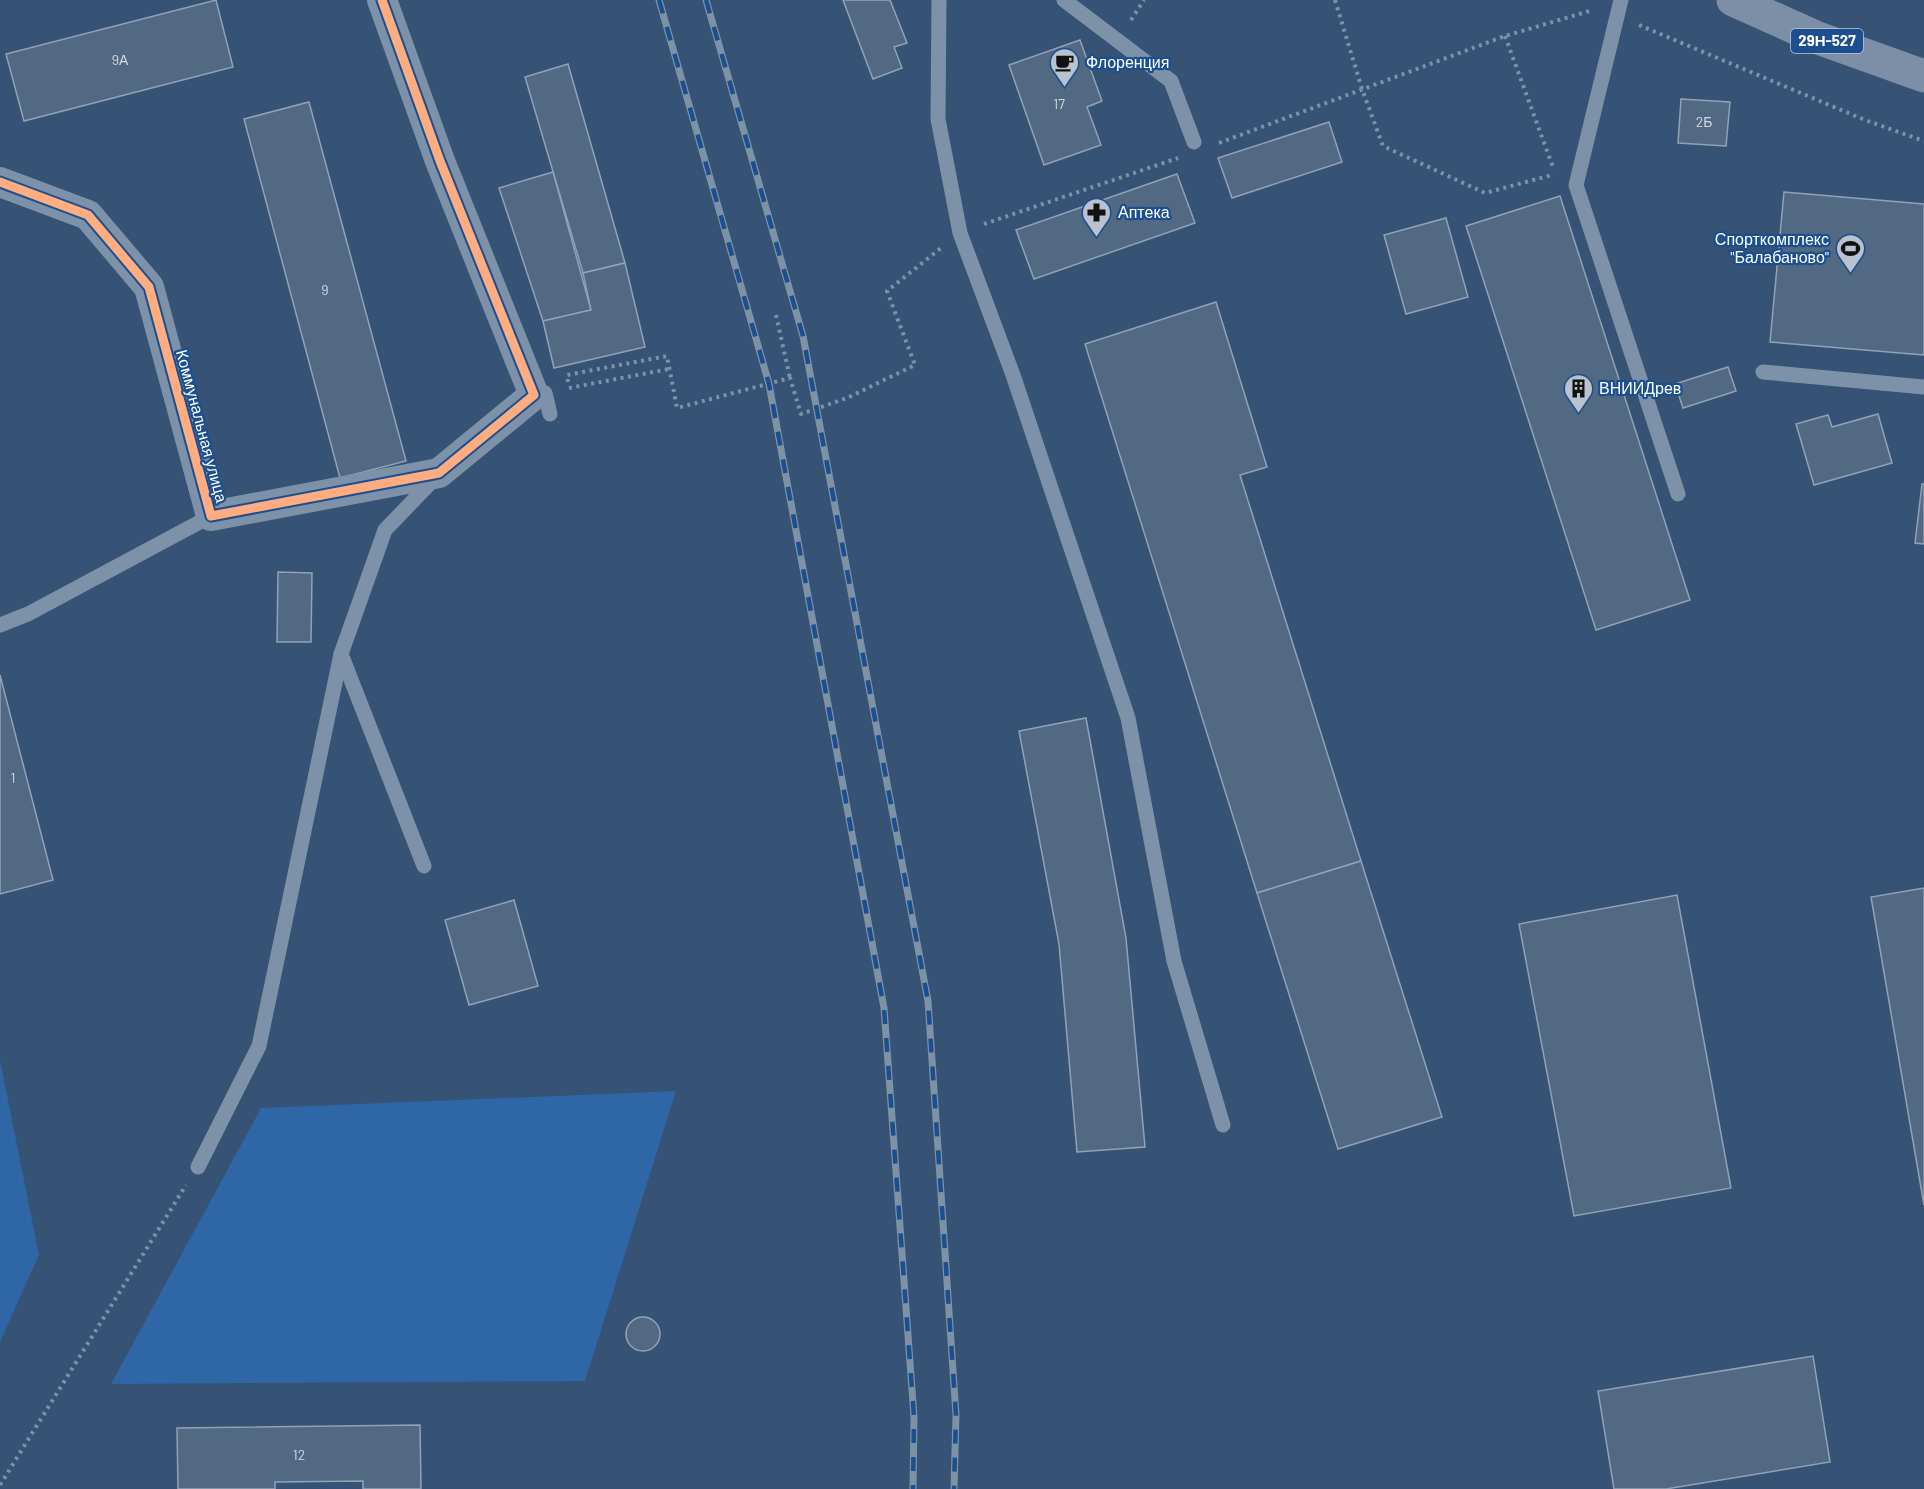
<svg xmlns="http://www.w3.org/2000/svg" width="1924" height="1489" font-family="Barlow,sans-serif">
<rect width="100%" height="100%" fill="#365274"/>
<g fill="#2f66a5">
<polygon points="0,1060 39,1255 0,1342"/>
<polygon points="676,1091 585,1381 111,1384 261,1108"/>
</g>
<g fill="#526984" stroke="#92a2b6" stroke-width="1.5">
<polygon points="216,0 233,67 24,121 6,54"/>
<polygon points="843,0 890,0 907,43 894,47 902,68 873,79"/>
<polygon points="1080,40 1102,101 1087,107 1101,145 1044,165 1009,65"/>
<polygon points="568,64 625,263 583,273 525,77"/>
<polygon points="1681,99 1730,102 1726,146 1678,143"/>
<polygon points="309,102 406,461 340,478 244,119"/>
<polygon points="1329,122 1342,162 1232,198 1218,158"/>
<polygon points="553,172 591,310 543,321 499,188"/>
<polygon points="1177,174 1195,223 1034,279 1016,230"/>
<polygon points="1784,192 1924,204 1924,355 1770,342"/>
<polygon points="1560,196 1690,600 1596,630 1466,226"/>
<polygon points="1446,218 1468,297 1406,314 1384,235"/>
<polygon points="625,263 645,347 554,368 543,321 591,310 583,273"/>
<polygon points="1216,302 1267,467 1240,475 1361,861 1257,893 1085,344"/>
<polygon points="1728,367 1736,391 1683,408 1675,384"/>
<polygon points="1878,414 1892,463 1814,485 1796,424 1828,415 1832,427"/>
<polygon points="1922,484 1924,484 1924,544 1915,543"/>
<polygon points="278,572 312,573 311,642 277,642"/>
<polygon points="0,675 53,880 0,894"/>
<polygon points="1086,718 1126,938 1145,1147 1077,1152 1059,944 1019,731"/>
<polygon points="1361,861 1442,1117 1338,1149 1257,893"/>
<polygon points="1924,888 1924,1205 1871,897"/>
<polygon points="1677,895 1731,1188 1574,1216 1519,924"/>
<polygon points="514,900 538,986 469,1005 445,920"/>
<circle cx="643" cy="1334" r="17"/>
<polygon points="1813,1356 1830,1462 1666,1489 1614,1489 1598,1391"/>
<polygon points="420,1425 421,1489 363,1489 363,1481 275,1482 275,1489 178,1489 177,1428"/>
</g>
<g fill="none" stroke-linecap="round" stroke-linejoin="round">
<g stroke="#7d92a8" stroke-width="4" stroke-dasharray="3 4.5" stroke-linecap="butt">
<polyline points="1335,0 1362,89 1383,146 1485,193 1552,175"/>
<polyline points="1131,20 1144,0"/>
<polyline points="1639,25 1865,120 1924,141"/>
<polyline points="1505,36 1554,170"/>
<polyline points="1219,143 1505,36 1593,10"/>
<polyline points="984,224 1178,158"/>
<polyline points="776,315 790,378"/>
<polyline points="568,382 567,375 667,356 677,408 790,378 801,414 847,398 915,365 887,291 941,248"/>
<polyline points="569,388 669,369"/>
<polyline points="0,1485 186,1185"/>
</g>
<g stroke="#7d92a8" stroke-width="15">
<polyline points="939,0 938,119 960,233 1013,375 1128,718 1174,961 1223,1125"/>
<polyline points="1064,0 1171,81 1194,142"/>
<polyline points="1621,0 1576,185 1678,494"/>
<polyline points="1763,372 1924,387"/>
<polyline points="534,395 545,393 550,414"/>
<polyline points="0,625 28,614 211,516"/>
<polyline points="341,654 424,866"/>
<polyline points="198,1167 259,1046 341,654 385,530 435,478"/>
</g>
<polyline stroke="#7d92a8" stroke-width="30" points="0,182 88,215 149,287 211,516 439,473 534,395 440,161 382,0"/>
<polyline stroke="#7d8ea7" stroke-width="33" points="1733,0 1818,38 1924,76"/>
<defs>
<g id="rail">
<polyline points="659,0 769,384 884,1008 914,1417 913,1489"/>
<polyline points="706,0 803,336 928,1001 956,1415 954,1489"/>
</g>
</defs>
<use href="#rail" stroke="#7e92a7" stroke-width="7"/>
<use href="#rail" stroke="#1b4f8f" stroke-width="4.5" stroke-dasharray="14" stroke-linecap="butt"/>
<defs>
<polyline id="cycleway" points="0,182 88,215 149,287 211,516 439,473 534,395 440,161 382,0"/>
</defs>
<use href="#cycleway" stroke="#1b4f8f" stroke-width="13"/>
<use href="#cycleway" stroke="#ffac80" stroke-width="9"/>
</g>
<defs>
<symbol id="cafe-pin" viewBox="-11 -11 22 30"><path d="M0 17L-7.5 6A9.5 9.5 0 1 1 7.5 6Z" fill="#b9c2ce" stroke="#1b4f8f"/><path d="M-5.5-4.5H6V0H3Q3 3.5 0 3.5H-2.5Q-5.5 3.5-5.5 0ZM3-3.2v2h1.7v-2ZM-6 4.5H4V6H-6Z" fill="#111"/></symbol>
<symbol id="pharmacy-pin" viewBox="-11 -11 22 30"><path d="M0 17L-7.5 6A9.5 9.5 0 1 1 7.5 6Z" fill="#b9c2ce" stroke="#1b4f8f"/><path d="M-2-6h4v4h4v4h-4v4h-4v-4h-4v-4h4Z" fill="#111"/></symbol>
<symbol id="stadium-pin" viewBox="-11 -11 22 30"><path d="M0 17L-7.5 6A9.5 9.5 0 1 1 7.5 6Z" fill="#b9c2ce" stroke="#1b4f8f"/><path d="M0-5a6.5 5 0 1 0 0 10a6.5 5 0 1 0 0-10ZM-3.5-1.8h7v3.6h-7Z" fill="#111"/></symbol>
<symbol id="building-pin" viewBox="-11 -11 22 30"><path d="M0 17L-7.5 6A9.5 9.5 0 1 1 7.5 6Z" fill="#b9c2ce" stroke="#1b4f8f"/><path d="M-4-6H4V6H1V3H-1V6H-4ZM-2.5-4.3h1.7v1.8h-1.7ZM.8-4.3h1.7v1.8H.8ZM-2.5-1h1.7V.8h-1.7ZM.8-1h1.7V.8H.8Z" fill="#111"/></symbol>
</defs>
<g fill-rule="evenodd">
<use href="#cafe-pin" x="1048" y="46" width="33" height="45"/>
<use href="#pharmacy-pin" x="1080" y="196" width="33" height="45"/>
<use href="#stadium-pin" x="1834" y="232" width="33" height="45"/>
<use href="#building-pin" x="1562" y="372" width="33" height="45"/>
</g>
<g text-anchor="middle" stroke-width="4.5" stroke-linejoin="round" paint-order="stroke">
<g font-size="14" fill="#d4dae0">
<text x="120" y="65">9А</text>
<text x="1059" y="109">17</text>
<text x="1704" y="127">2Б</text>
<text x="325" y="295">9</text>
<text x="13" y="783">1</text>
<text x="299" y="1460">12</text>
</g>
<rect fill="#1b4f8f" stroke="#bbcadd" stroke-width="1.5" x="1791" y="29" width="72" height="24" rx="4.5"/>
<g font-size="15" font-weight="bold" fill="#fff">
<text x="1827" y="46">29Н-527</text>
</g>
<g font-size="16" fill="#fff" stroke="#1b4f8f" text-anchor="start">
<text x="1086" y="68">Флоренция</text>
<text x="1118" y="218">Аптека</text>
<text x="1829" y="245" text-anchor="end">Спорткомплекс<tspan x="1829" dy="18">"Балабаново"</tspan></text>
<text x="1599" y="394">ВНИИДрев</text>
</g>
<g font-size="16" fill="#fff" stroke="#1b4f8f">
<text transform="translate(202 426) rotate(75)" y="6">Коммунальная улица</text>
</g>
</g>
</svg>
